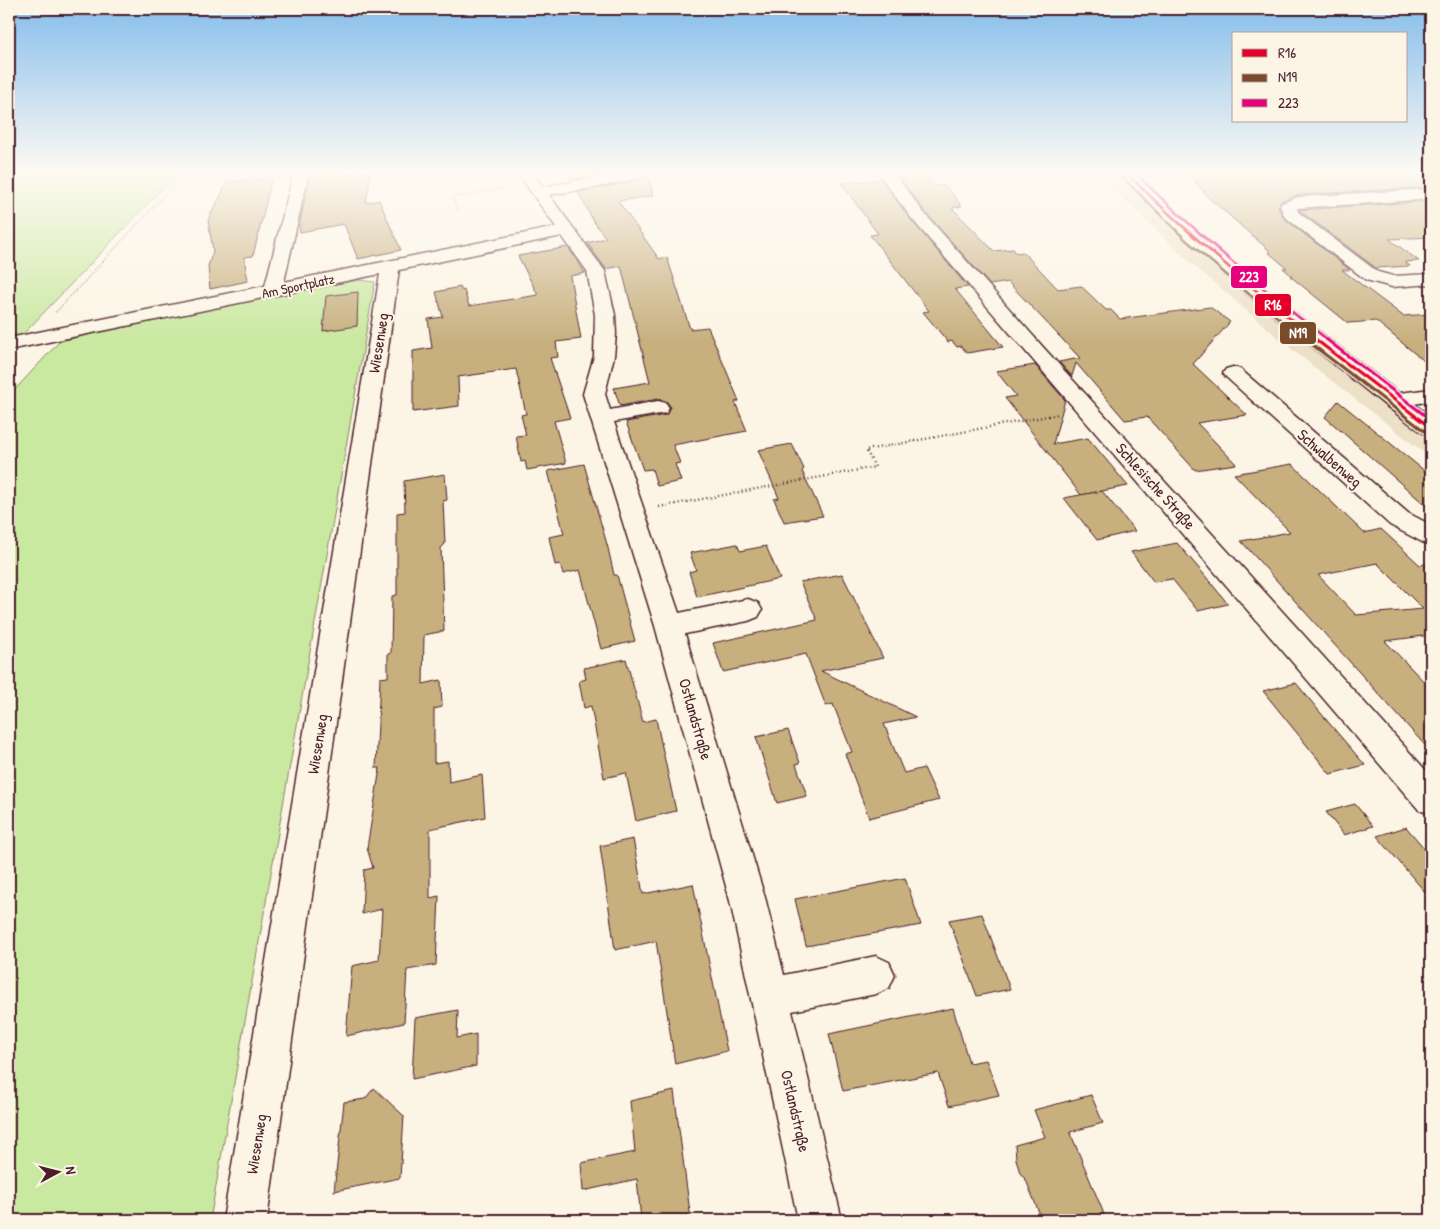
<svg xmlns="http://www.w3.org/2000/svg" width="1440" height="1229" font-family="'Patrick Hand',sans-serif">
<rect width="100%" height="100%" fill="#fcf5e5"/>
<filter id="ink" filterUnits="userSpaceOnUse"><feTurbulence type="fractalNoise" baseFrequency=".02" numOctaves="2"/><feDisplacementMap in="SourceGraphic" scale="10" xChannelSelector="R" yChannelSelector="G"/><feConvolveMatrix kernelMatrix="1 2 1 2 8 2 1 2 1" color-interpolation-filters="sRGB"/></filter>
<g filter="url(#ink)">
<polygon fill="#ece0c6" points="1094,171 1115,171 1182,236 1376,397 1431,438 1431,458 1295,352 1191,263"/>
<g fill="#c9e8a0" stroke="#8a8466">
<polygon points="9,171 179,171 9,349"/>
<polygon points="359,280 375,282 210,1220 9,1220 9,396 60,341 276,295"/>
</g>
<g fill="#c7af7e" stroke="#4a1f2b" fill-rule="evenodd">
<polygon points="311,171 343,171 342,174 371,172 366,203 379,200 401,250 358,259 344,224 300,232 299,226"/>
<polygon points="566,171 621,171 571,180"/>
<polygon points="1186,171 1410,171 1417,175 1431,175 1431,187 1298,195 1281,201 1278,207 1284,218 1350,270 1342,270 1403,316 1431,314 1431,367 1376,321 1348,323 1290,276 1292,276 1283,268 1287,268 1268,252 1271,252 1208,197"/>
<polygon points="926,175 935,186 945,185 962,206 952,208 994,251 1013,249 1016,253 1023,252 1058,289 1081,286 1106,310 1111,310 1120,319 1210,307 1230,322 1193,364 1247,415 1197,423 1236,464 1195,470 1147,417 1125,420 1076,363 1072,376 1059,362 1080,358 1008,282 990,285 925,212 900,178"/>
<polygon points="649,176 653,196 618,201 659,259 667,257 690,329 708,327 739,401 735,402 747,431 673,445 680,463 675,464 681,481 657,486 652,469 643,470 626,422 666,415 671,407 666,401 658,399 620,406 614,388 650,382 621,266 606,269 587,243 606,238 594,222 578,192 622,184"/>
<polygon points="272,178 253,256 244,257 248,281 210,289 208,266 213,251 208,220 228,181"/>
<polygon points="881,179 911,220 968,287 955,289 1003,347 967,353 961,346 957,347 952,341 948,342 923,312 929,311 870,235 878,234 841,183"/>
<polygon points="1431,201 1431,237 1389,239 1419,261 1405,262 1410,266 1376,268 1299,210"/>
<polygon points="568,247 585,273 570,276 581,339 556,342 558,357 550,358 570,418 554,421 566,463 527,470 525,461 521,462 516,436 526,435 521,415 526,414 516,369 458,377 459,406 413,412 413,351 432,348 428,319 443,317 436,292 460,287 462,291 464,290 469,306 538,295 518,256"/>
<polygon points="358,292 357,326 323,331 326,296"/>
<polygon points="1035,365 1065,400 1053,444 1088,438 1128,486 1081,495 1005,398 1016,396 996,371"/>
<polygon points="1338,401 1431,476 1431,510 1325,417"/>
<polygon points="792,444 804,469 802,471 823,516 784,522 774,499 779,498 758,450"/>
<polygon points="584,464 608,548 614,575 617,575 635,641 601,649 580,570 563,574 560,564 555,565 549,537 564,534 548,471"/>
<path d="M1292 464 1364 533 1381 529 1420 565 1431 563V635L1385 641 1431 689V752L1241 541 1290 532 1234 474ZM1377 563 1423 609 1356 615 1318 575Z"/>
<polygon points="445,474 447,500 443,501 445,544 441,548 444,631 424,635 423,684 441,680 442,707 434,709 434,763 448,761 449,782 482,775 485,817 430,829 430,898 439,896 436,965 407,970 404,1023 346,1036 352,966 379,960 382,909 362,914 364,870 373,868 367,848 380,768 376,768 380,678 388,677 388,654 391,653 392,596 397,595 397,513 405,512 404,481"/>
<polygon points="1102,491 1135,531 1097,540 1064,498"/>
<polygon points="1177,543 1202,572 1228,604 1198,611 1172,579 1154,582 1131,552"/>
<polygon points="737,544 740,551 766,546 780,579 697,597 689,572 696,570 690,553"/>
<polygon points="842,574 883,658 821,671 916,717 884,724 904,773 924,768 939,800 869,818 845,754 852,752 833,704 826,706 806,654 723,672 713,643 817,620 800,582"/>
<polygon points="626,659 643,722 656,719 676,811 636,821 626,773 604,778 591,706 584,708 579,681 586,679 584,668"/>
<polygon points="1296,683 1329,723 1365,765 1330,774 1263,691"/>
<polygon points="788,730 800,763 796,764 807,796 777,803 756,737"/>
<polygon points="1355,804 1373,826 1344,835 1326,812"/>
<polygon points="1406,827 1431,856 1431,899 1377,836"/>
<polygon points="633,839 643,894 693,884 727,1051 675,1064 656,941 615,950 600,846"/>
<polygon points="905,878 921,925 806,946 795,899"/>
<polygon points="982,914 1010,989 977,996 949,920"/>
<polygon points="953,1008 969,1063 986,1060 999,1095 949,1106 938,1073 843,1091 829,1034"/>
<polygon points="458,1010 457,1038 476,1034 476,1066 412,1079 415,1018"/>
<polygon points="374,1088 404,1116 400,1178 334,1191 344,1102 365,1099"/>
<polygon points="674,1091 691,1220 641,1220 637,1179 583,1191 581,1163 635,1152 630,1101"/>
<polygon points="1091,1095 1103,1123 1070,1132 1104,1214 1083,1220 1042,1220 1026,1180 1020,1173 1016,1159 1015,1145 1045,1137 1034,1110"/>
</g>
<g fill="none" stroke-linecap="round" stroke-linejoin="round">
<defs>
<g id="minor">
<path d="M294 171H309L284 282 556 227 516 171H531L543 187 631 171H654C646 181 566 192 549 195L605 271 615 315 616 334 614 356 605 394 610 410 658 401 666 403 669 408 666 413 614 422 679 613 748 599 758 603 762 610 758 617 748 621 685 634 766 901 784 975 876 956 889 962 895 975 889 988 876 994 792 1011 842 1220H798L730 901 655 626 583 394 594 356 595 315 587 271 562 236 399 270 267 1220H223L380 274 9 350V338L265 286Z"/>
<polygon points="877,171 892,171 924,213 1043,347 1431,776 1431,814 1419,810 912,219"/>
<polygon points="1117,171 1133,171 1197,232 1274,297 1399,393 1431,389 1431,401 1414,404 1431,417 1431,435 1423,433 1385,405 1260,305 1185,240"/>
<polygon points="1431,189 1431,199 1297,208 1298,212 1378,272 1393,276 1431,274 1431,284 1392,287 1366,280 1285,217 1280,206 1282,203 1298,197"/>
<polygon points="1233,367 1240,369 1408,513 1431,525 1431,545 1422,542 1390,525 1226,377 1223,373 1226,369"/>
</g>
</defs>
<use href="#minor" stroke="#4a1f2b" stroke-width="3"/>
<g stroke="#4a1f2b" stroke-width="2" stroke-dasharray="0.5 2.5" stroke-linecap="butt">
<polyline points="458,209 452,198 509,187"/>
<polyline points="56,312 187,171"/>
</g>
<polyline stroke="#4a1f2b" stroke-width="2.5" stroke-dasharray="1 3" stroke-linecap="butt" points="659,507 875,467 866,450 1059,414"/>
<use href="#minor" fill="#fcf5e5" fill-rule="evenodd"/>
<defs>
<path id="bus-1-far1" d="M1124 171C1187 232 1248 286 1317 340"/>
<polyline id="bus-1" points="1315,339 1431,428"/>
<polyline id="bus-2-far1" points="1120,175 1187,241 1263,306 1307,340"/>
<polyline id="bus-2" points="1305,339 1427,433"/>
<path id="bus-3-far1" d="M1133 171C1195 231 1259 287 1328 340"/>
<polyline id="bus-3" points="1326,339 1431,420"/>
</defs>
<use href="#bus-1-far1" stroke="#fcf5e5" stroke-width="5"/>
<use href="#bus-1" stroke="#fcf5e5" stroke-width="6"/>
<use href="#bus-2-far1" stroke="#fcf5e5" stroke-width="5"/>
<use href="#bus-2" stroke="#fcf5e5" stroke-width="6"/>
<use href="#bus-3-far1" stroke="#fcf5e5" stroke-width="5"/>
<use href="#bus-3" stroke="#fcf5e5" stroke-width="6"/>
<use href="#bus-1-far1" stroke="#e4002b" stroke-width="2.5"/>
<use href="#bus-1" stroke="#e4002b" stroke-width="3"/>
<use href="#bus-2-far1" stroke="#7a4b2a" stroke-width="2.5"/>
<use href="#bus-2" stroke="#7a4b2a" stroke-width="3"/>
<use href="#bus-3-far1" stroke="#e5007d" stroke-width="2.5"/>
<use href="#bus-3" stroke="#e5007d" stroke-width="3"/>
</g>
</g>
<linearGradient id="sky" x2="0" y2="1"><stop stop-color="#85bdeb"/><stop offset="0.5" stop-color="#fefaf3"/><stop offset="1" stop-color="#fefaf3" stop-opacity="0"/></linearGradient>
<rect width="1440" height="343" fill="url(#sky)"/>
<g text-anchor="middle" stroke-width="4" stroke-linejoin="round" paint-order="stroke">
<g font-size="14" fill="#4a1f2b" stroke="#fcf5e5">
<text transform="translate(298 286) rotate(-12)" y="5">Am Sportplatz</text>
</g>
<g font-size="16" fill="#4a1f2b" stroke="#fcf5e5">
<text transform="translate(378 343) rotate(-81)" y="6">Wiesenweg</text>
<text transform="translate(1330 458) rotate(41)" y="6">Schwalbenweg</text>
<text transform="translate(1156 486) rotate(48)" y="6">Schlesische Straße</text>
<text transform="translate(696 719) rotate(74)" y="6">Ostlandstraße</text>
<text transform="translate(317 744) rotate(-81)" y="6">Wiesenweg</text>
<text transform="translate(796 1111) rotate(77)" y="6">Ostlandstraße</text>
<text transform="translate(256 1144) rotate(-81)" y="6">Wiesenweg</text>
</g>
</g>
<g stroke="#fcf5e5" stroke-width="2">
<rect x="1230" y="265" width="38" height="24" rx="5" fill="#e5007d"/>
<rect x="1254" y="293" width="38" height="24" rx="5" fill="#e4002b"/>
<rect x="1279" y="321" width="38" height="24" rx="5" fill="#7a4b2a"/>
</g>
<g font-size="14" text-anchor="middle" font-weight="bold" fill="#fff">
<text x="1249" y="282">223</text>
<text x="1273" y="310">R16</text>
<text x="1298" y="338">N19</text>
</g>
<rect width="1440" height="1229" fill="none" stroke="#fcf5e5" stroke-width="30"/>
<rect x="15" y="15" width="1410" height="1199" fill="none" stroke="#4a1f2b" stroke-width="2" filter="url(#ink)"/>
<rect x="1232" y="32" width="175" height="90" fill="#fcf5e5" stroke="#b59f9b"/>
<rect x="1242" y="49" width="25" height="8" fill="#e4002b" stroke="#b59f9b"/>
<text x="1278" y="58" font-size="15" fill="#4a1f2b">R16</text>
<rect x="1242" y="74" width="25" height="8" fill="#7a4b2a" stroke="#b59f9b"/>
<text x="1278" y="82" font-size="15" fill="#4a1f2b">N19</text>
<rect x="1242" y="99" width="25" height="8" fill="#e5007d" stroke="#b59f9b"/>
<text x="1278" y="108" font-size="15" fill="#4a1f2b">223</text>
<g transform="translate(58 1172) rotate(83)" stroke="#fcf5e5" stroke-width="4" paint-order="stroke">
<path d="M0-4L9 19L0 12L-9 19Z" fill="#4a1f2b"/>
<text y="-8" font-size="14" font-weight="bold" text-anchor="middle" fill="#4a1f2b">N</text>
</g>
</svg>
